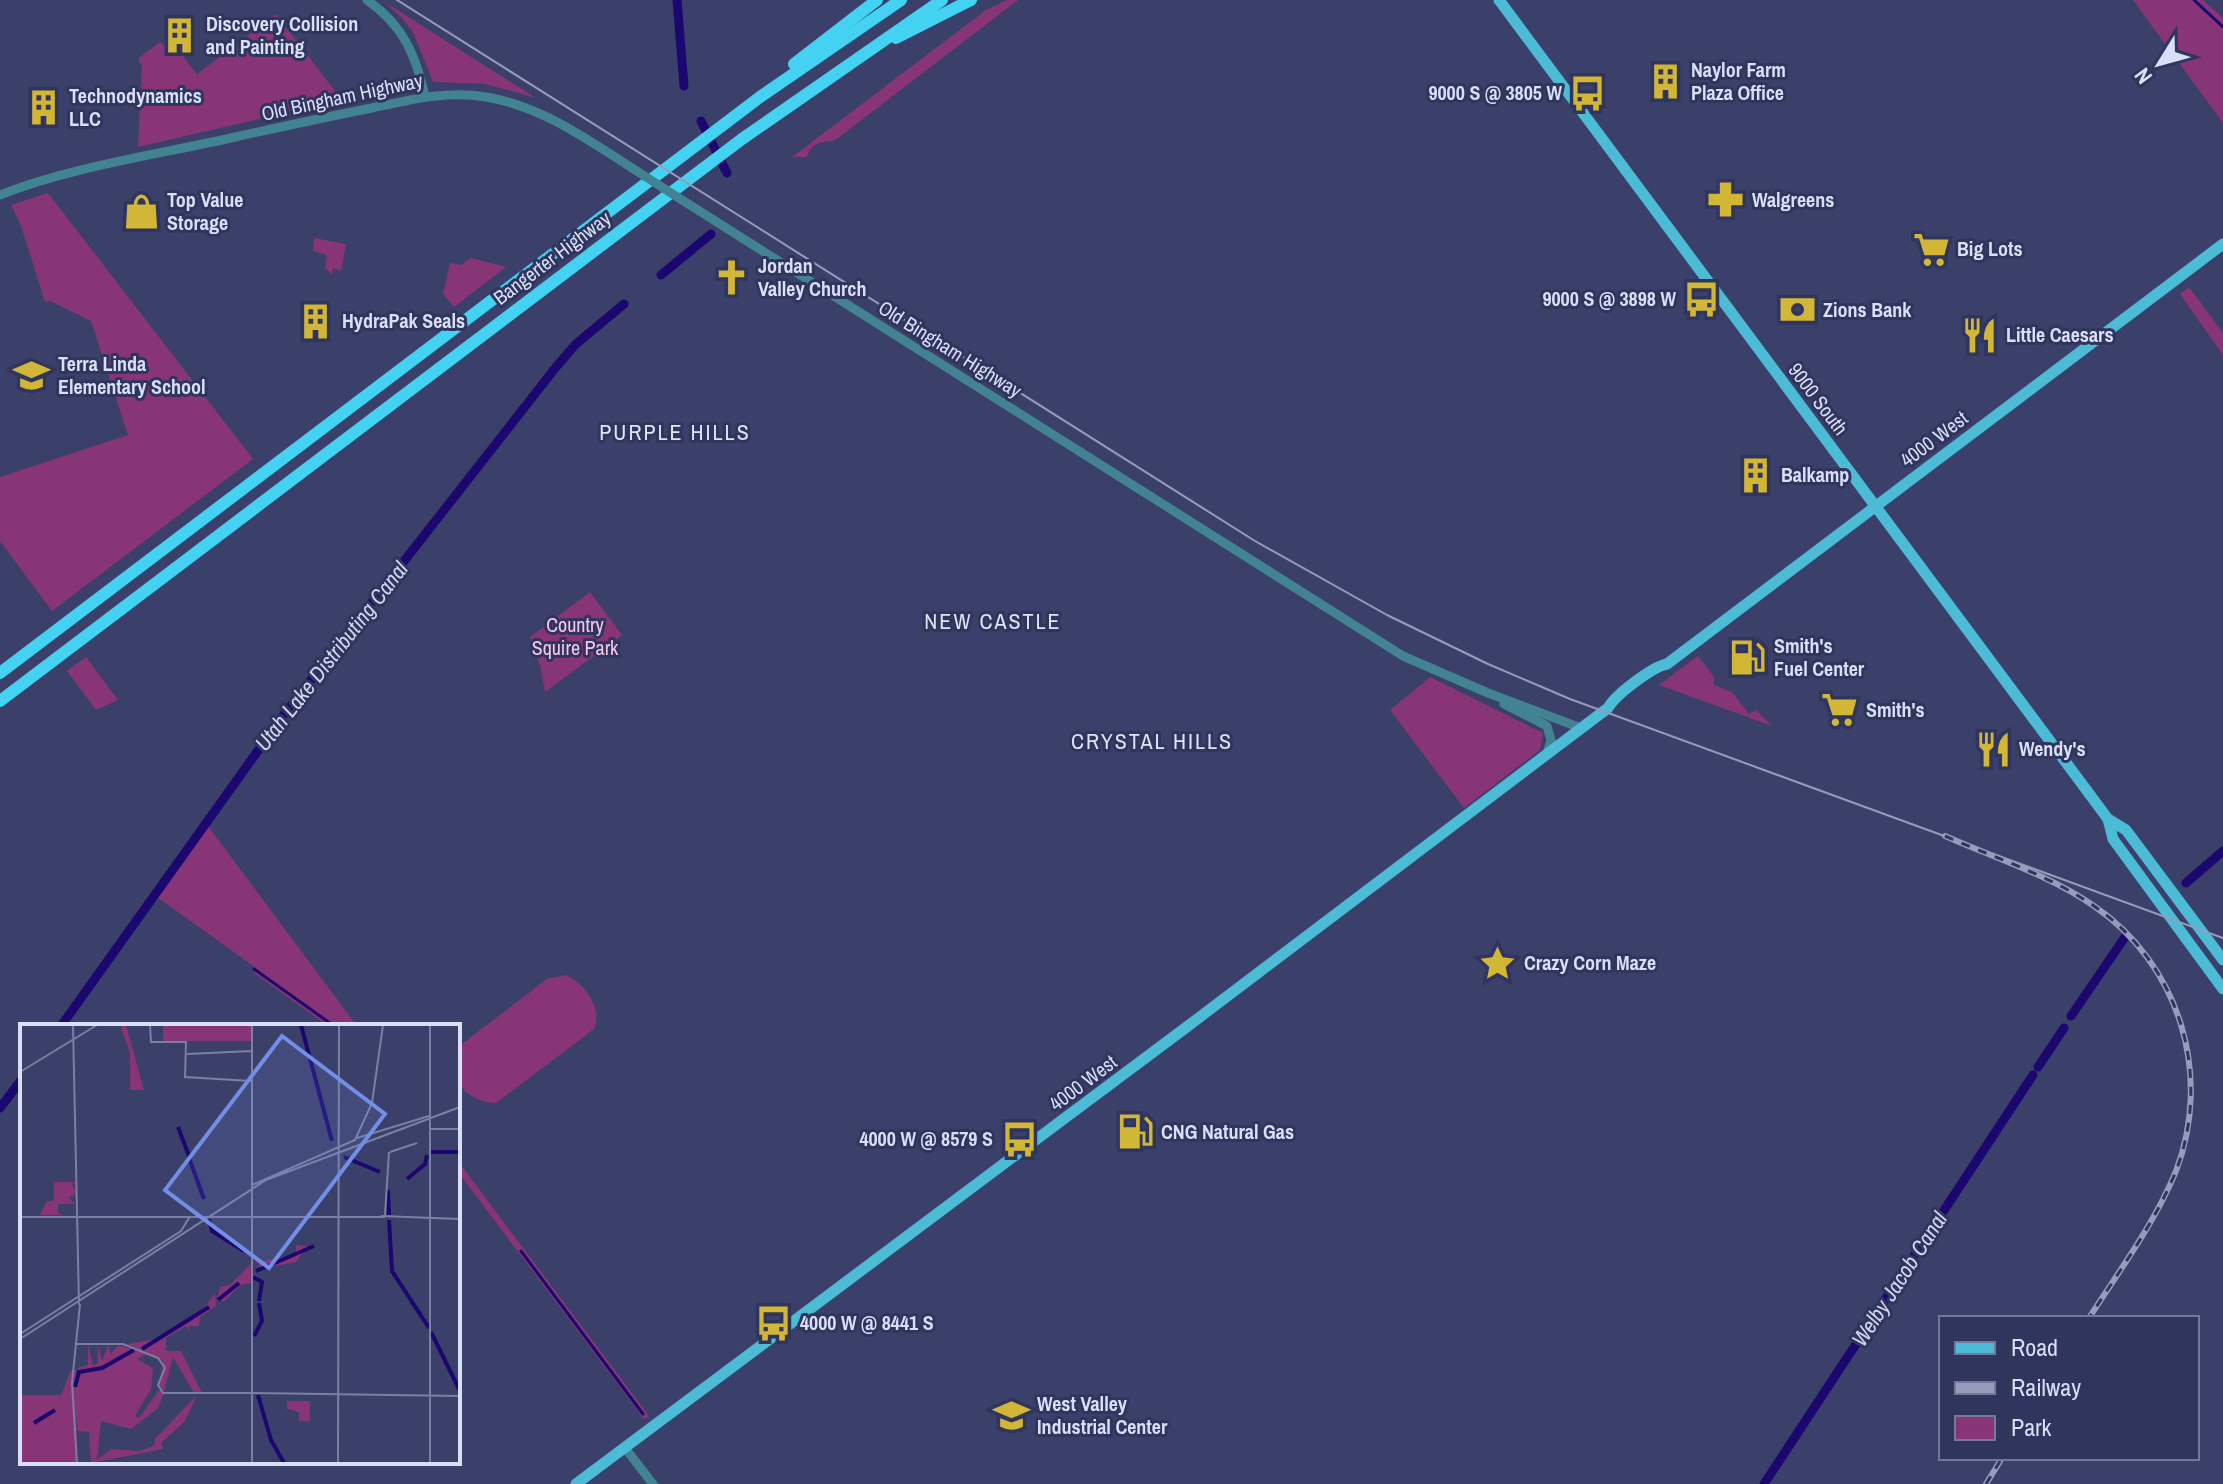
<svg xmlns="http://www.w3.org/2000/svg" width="2223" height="1484" font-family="'Archivo Narrow',sans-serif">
<rect width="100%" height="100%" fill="#3a4069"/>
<g fill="#873576">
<path d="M1007 0H1018L834 141C820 142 812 142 807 157H792L986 10Z"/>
<polygon points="2133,0 2203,0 2223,18 2223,123"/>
<polygon points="383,1 536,98 485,84 433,82 413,32 400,16"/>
<polygon points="276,14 342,100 138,147 142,64 139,63 139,58 160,42 164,46 171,41 197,74"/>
<polygon points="48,193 253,459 52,611 0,541 0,477 128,435 91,321 50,301 45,302 21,226 11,205"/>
<polygon points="314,238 346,244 341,271 333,268 332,275 325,267 327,255 313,251"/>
<polygon points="471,258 506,267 454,307 443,294 450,263 461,265"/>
<polygon points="2189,287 2223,333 2223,355 2180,294"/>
<polygon points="590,592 622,635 545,692 540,665 530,637"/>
<polygon points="1698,656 1714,677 1714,685 1732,692 1749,714 1756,710 1772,726 1659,685"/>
<polygon points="86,657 118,700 96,710 67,671"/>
<polygon points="1430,677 1543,733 1540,750 1464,808 1390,710"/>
<polygon points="208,826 211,830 357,1026 328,1026 254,973 256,968 157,897"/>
<path d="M566 975C585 984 603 1008 594 1029L496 1103C482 1103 463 1095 458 1080 455 1071 458 1056 458 1047L547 979Z"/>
<polygon points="458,1161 649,1416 644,1419 458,1172"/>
</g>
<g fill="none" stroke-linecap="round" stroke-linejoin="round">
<g stroke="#1c0770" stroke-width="3">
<polyline points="2194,0 2223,27"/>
<polyline points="254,969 334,1026"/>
<polyline points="521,1251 643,1414"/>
</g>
<g stroke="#1c0770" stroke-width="9">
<polyline points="677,0 684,86"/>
<polyline points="701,121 727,173"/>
<polyline points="661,275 711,234"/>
<polyline points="2186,883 2223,851"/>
<polyline points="2071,1016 2125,937"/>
<polyline points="61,1026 282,717 556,367 576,344 624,304"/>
<polyline points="2038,1067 2064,1028"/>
<polyline points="0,1108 22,1079"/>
<polyline points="1764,1484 2033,1075"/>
</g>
<g stroke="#428393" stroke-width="9">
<path d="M367 0C403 25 416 55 425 97"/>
<path d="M0 195C70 167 161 154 235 137 281 127 326 117 372 108 409 100 447 90 486 97 541 106 585 138 632 168"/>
<polyline points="682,200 1403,656 1488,693 1581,728"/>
<polyline points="1504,704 1547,726 1551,740 1547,753"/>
<polyline points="625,1448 653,1484"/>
</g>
<g stroke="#4bbbd6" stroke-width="11">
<polyline points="1499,0 2108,819 2126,830 2223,960"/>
<polyline points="2108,819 2113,839 2223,989"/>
<path d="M576 1484 1188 1026 1608 708C1615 695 1652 667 1667 664L2223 244"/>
</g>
<g stroke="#44d2f2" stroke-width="12">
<polyline points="896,38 971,0"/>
<polyline points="794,64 877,0"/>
<polyline points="0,673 760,97 901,0"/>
<polyline points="0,701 742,139 942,0"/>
</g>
<polyline stroke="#979cbd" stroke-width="2" points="397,0 1255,541 1387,615 1488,664 1570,699 2223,938"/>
<defs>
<g id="rail">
<path d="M1945 836C1995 858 2049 875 2094 906 2179 964 2213 1074 2176 1171 2155 1223 2119 1271 2089 1318"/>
<polyline points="1986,1484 2002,1458"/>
</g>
</defs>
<use href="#rail" stroke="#979cbd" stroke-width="6"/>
<use href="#rail" stroke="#30355d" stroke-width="3" stroke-dasharray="9" stroke-linecap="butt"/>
<polyline stroke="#428393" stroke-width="9" points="632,168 682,200"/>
</g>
<defs>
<symbol id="building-bare" viewBox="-9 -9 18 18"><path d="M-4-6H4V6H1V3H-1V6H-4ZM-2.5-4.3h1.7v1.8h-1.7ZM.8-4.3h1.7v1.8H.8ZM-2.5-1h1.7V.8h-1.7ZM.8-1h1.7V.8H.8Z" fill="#d2b635" stroke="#30355d" stroke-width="2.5" paint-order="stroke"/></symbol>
<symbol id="bus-bare" viewBox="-9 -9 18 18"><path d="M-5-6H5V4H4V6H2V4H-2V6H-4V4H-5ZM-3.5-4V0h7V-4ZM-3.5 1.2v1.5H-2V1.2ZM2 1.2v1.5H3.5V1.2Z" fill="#d2b635" stroke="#30355d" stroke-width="2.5" paint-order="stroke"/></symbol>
<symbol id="pharmacy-bare" viewBox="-9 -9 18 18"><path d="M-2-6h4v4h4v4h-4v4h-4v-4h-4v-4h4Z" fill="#d2b635" stroke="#30355d" stroke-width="2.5" paint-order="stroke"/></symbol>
<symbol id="shop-bare" viewBox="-9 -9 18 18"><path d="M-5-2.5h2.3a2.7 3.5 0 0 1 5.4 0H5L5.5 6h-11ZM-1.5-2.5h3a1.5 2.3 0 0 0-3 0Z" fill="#d2b635" stroke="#30355d" stroke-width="2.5" paint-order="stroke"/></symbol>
<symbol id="supermarket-bare" viewBox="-9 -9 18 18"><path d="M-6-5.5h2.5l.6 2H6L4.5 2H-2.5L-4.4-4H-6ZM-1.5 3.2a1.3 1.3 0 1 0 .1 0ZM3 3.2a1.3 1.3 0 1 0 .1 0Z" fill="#d2b635" stroke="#30355d" stroke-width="2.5" paint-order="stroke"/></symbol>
<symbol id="church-bare" viewBox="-9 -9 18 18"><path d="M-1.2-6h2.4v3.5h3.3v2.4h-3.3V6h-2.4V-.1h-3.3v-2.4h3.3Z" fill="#d2b635" stroke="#30355d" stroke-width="2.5" paint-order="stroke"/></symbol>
<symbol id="bank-bare" viewBox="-9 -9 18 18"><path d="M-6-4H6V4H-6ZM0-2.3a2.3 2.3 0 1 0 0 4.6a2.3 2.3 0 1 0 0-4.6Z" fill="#d2b635" stroke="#30355d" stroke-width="2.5" paint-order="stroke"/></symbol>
<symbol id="restaurant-bare" viewBox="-9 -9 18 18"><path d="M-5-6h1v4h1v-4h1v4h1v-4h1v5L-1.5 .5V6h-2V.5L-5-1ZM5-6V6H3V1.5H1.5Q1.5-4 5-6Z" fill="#d2b635" stroke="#30355d" stroke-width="2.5" paint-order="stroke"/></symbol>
<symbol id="school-bare" viewBox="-9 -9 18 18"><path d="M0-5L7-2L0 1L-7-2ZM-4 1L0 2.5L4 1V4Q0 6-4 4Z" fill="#d2b635" stroke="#30355d" stroke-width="2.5" paint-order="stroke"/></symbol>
<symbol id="fuel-bare" viewBox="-9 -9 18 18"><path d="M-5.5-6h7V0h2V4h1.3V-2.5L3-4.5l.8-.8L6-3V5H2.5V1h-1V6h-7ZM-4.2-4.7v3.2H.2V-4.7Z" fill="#d2b635" stroke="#30355d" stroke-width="2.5" paint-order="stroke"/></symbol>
<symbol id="sight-bare" viewBox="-9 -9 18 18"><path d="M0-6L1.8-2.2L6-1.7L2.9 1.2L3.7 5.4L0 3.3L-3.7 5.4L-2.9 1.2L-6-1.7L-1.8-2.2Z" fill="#d2b635" stroke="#30355d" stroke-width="2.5" paint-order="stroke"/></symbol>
</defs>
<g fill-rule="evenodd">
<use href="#building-bare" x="154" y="10" width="51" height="51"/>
<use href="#building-bare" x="1640" y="56" width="51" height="51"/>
<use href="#bus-bare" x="1562" y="68" width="51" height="51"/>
<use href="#building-bare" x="18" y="82" width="51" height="51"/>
<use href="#pharmacy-bare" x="1700" y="174" width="51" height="51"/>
<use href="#shop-bare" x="116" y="186" width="51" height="51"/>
<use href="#supermarket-bare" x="1906" y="224" width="51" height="51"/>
<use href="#church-bare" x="706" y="252" width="51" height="51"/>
<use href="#bus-bare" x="1676" y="274" width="51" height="51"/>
<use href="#bank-bare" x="1772" y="284" width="51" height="51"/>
<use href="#building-bare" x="290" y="296" width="51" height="51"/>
<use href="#restaurant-bare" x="1954" y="310" width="51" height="51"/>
<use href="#school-bare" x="6" y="350" width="51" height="51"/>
<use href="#building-bare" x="1730" y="450" width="51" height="51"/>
<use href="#fuel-bare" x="1722" y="632" width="51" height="51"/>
<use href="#supermarket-bare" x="1814" y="684" width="51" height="51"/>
<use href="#restaurant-bare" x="1968" y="724" width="51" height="51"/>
<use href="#sight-bare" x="1472" y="938" width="51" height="51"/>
<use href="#fuel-bare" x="1110" y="1106" width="51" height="51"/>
<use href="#bus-bare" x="994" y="1114" width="51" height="51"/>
<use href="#bus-bare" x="748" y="1298" width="51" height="51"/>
<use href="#school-bare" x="986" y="1390" width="51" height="51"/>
</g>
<g text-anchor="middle" stroke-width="6" stroke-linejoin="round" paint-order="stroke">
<g font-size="20" font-weight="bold" fill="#dadff9" stroke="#30355d" text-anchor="start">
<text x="206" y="31">Discovery Collision<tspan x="206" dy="23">and Painting</tspan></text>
<text x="1691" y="77">Naylor Farm<tspan x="1691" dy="23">Plaza Office</tspan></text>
<text x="1562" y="100" text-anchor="end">9000 S @ 3805 W</text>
<text x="69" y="103">Technodynamics<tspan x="69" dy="23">LLC</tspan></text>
<text x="167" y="207">Top Value<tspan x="167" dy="23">Storage</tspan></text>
<text x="1752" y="207">Walgreens</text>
<text x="1957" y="256">Big Lots</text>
<text x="758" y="273">Jordan<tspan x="758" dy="23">Valley Church</tspan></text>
<text x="1676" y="306" text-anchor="end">9000 S @ 3898 W</text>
<text x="1823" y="317">Zions Bank</text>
<text x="342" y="328">HydraPak Seals</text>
<text x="2006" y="342">Little Caesars</text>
<text x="58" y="371">Terra Linda<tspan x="58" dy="23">Elementary School</tspan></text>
<text x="1781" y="482">Balkamp</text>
<text x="1774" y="653">Smith's<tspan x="1774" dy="23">Fuel Center</tspan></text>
<text x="1866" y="717">Smith's</text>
<text x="2019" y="756">Wendy's</text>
<text x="1524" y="970">Crazy Corn Maze</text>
<text x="1161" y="1139">CNG Natural Gas</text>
<text x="993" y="1146" text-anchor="end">4000 W @ 8579 S</text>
<text x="800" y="1330">4000 W @ 8441 S</text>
<text x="1037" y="1411">West Valley<tspan x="1037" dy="23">Industrial Center</tspan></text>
</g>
<g font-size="20" fill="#dadff9" stroke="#30355d">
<text transform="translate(342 97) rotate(-12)" y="7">Old Bingham Highway</text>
<text transform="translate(552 258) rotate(-37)" y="7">Bangerter Highway</text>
<text transform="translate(950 349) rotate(32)" y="7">Old Bingham Highway</text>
<text transform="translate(1818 399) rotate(53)" y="7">9000 South</text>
<text transform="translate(1934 439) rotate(-37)" y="7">4000 West</text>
<text transform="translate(1083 1083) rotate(-37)" y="7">4000 West</text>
</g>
<g font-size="20" fill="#f9c6eb" stroke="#30355d">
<text x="575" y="632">Country<tspan x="575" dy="23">Squire Park</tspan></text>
</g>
<g font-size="22" letter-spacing="2" fill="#dee3f7" stroke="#30355d">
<text x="675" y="440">PURPLE HILLS</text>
<text x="993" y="629">NEW CASTLE</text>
<text x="1152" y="749">CRYSTAL HILLS</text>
</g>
<g font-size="22" font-style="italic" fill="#d1d6f1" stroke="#30355d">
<text transform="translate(331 656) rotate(-52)" y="8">Utah Lake Distributing Canal</text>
<text transform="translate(1899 1279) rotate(-57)" y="8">Welby Jacob Canal</text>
</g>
</g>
<g transform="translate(20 1024)">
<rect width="440" height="440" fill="#3a4069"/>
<path d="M100 1H106L124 66H110V29ZM143 1H231V17H143ZM34 158H56L55 165 54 159H51L56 167V178L55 170 51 175 54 168 49 174 55 180H38V189L45 191H20L26 178 34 176ZM276 221 295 223 284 227 276 238 239 245V239H233L276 231ZM231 240V259L220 261 205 277H197L200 263 210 261ZM195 269 196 282 180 293 179 302H169L170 307 166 302 146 314V327H161L182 369H174L153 333 144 368 139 361 143 337 107 320 136 315 185 283ZM68 320 73 342 78 339V321L82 337 88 321 91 330 98 321 127 330 117 335 133 344 131 365 115 392 119 394 139 366 144 369 138 384 111 405 81 397 77 436 91 425 119 427 134 422 135 415 177 371 165 397 141 419 143 425 71 439 69 408 58 407 53 363 58 344 68 341ZM51 346H56L57 439H0V371H41ZM267 377H290V397H279V388L267 385Z" fill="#873576"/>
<path fill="none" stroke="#1c0770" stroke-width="4" d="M281 1 312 117M158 103 169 132M411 128H440M324 133 360 148M169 134 184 175M387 155 405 140 407 131M368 166 369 191M189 195 192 207 224 227M369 196 372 247 409 304M236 247 294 222M233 253 242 258 239 277M198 276 219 259M411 308 440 367M234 312 242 297 239 279M122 325 189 283M55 363 59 348 82 344 114 326M238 371 251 416 264 439M14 399 35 386"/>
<path fill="none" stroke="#7a80a3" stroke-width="2" d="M53 1 59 281M130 1 131 18H166L165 53 231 57M232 1V439M167 30 232 27M0 48 77 1M410 105H440M337 114 409 92M370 128 397 119M232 161 335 116 352 79 363 1M365 191 369 128M361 192 440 195M0 193H365M0 310 161 207 169 194M0 315 246 156 440 83M57 320H103L138 334 145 344 138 361 143 369H232M232 369 440 372M57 439 52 359 60 280M318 439 319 1M410 439V1"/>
<path fill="#728fe7" fill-opacity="0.15" stroke="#728fe7" stroke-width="4" d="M262 12 365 90 249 244 145 166Z"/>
<rect width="440" height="440" fill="none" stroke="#dadff9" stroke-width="4"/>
</g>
<rect x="1939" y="1316" width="260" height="144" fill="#30355d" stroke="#74799b" stroke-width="2"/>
<rect x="1955" y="1342" width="40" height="12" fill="#4bbbd6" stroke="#74799b" stroke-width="2"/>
<text x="2011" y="1356" font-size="24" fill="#dadff9">Road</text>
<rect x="1955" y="1382" width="40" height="12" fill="#979cbd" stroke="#74799b" stroke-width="2"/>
<text x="2011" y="1396" font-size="24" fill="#dadff9">Railway</text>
<rect x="1955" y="1416" width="40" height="24" fill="#873576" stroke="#74799b" stroke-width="2"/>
<text x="2011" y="1436" font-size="24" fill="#dadff9">Park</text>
<g transform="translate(2159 64) rotate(233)" stroke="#30355d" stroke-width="6" paint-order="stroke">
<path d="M0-6L14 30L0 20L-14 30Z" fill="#dadff9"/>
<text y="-12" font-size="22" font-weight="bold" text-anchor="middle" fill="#dadff9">N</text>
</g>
</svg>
